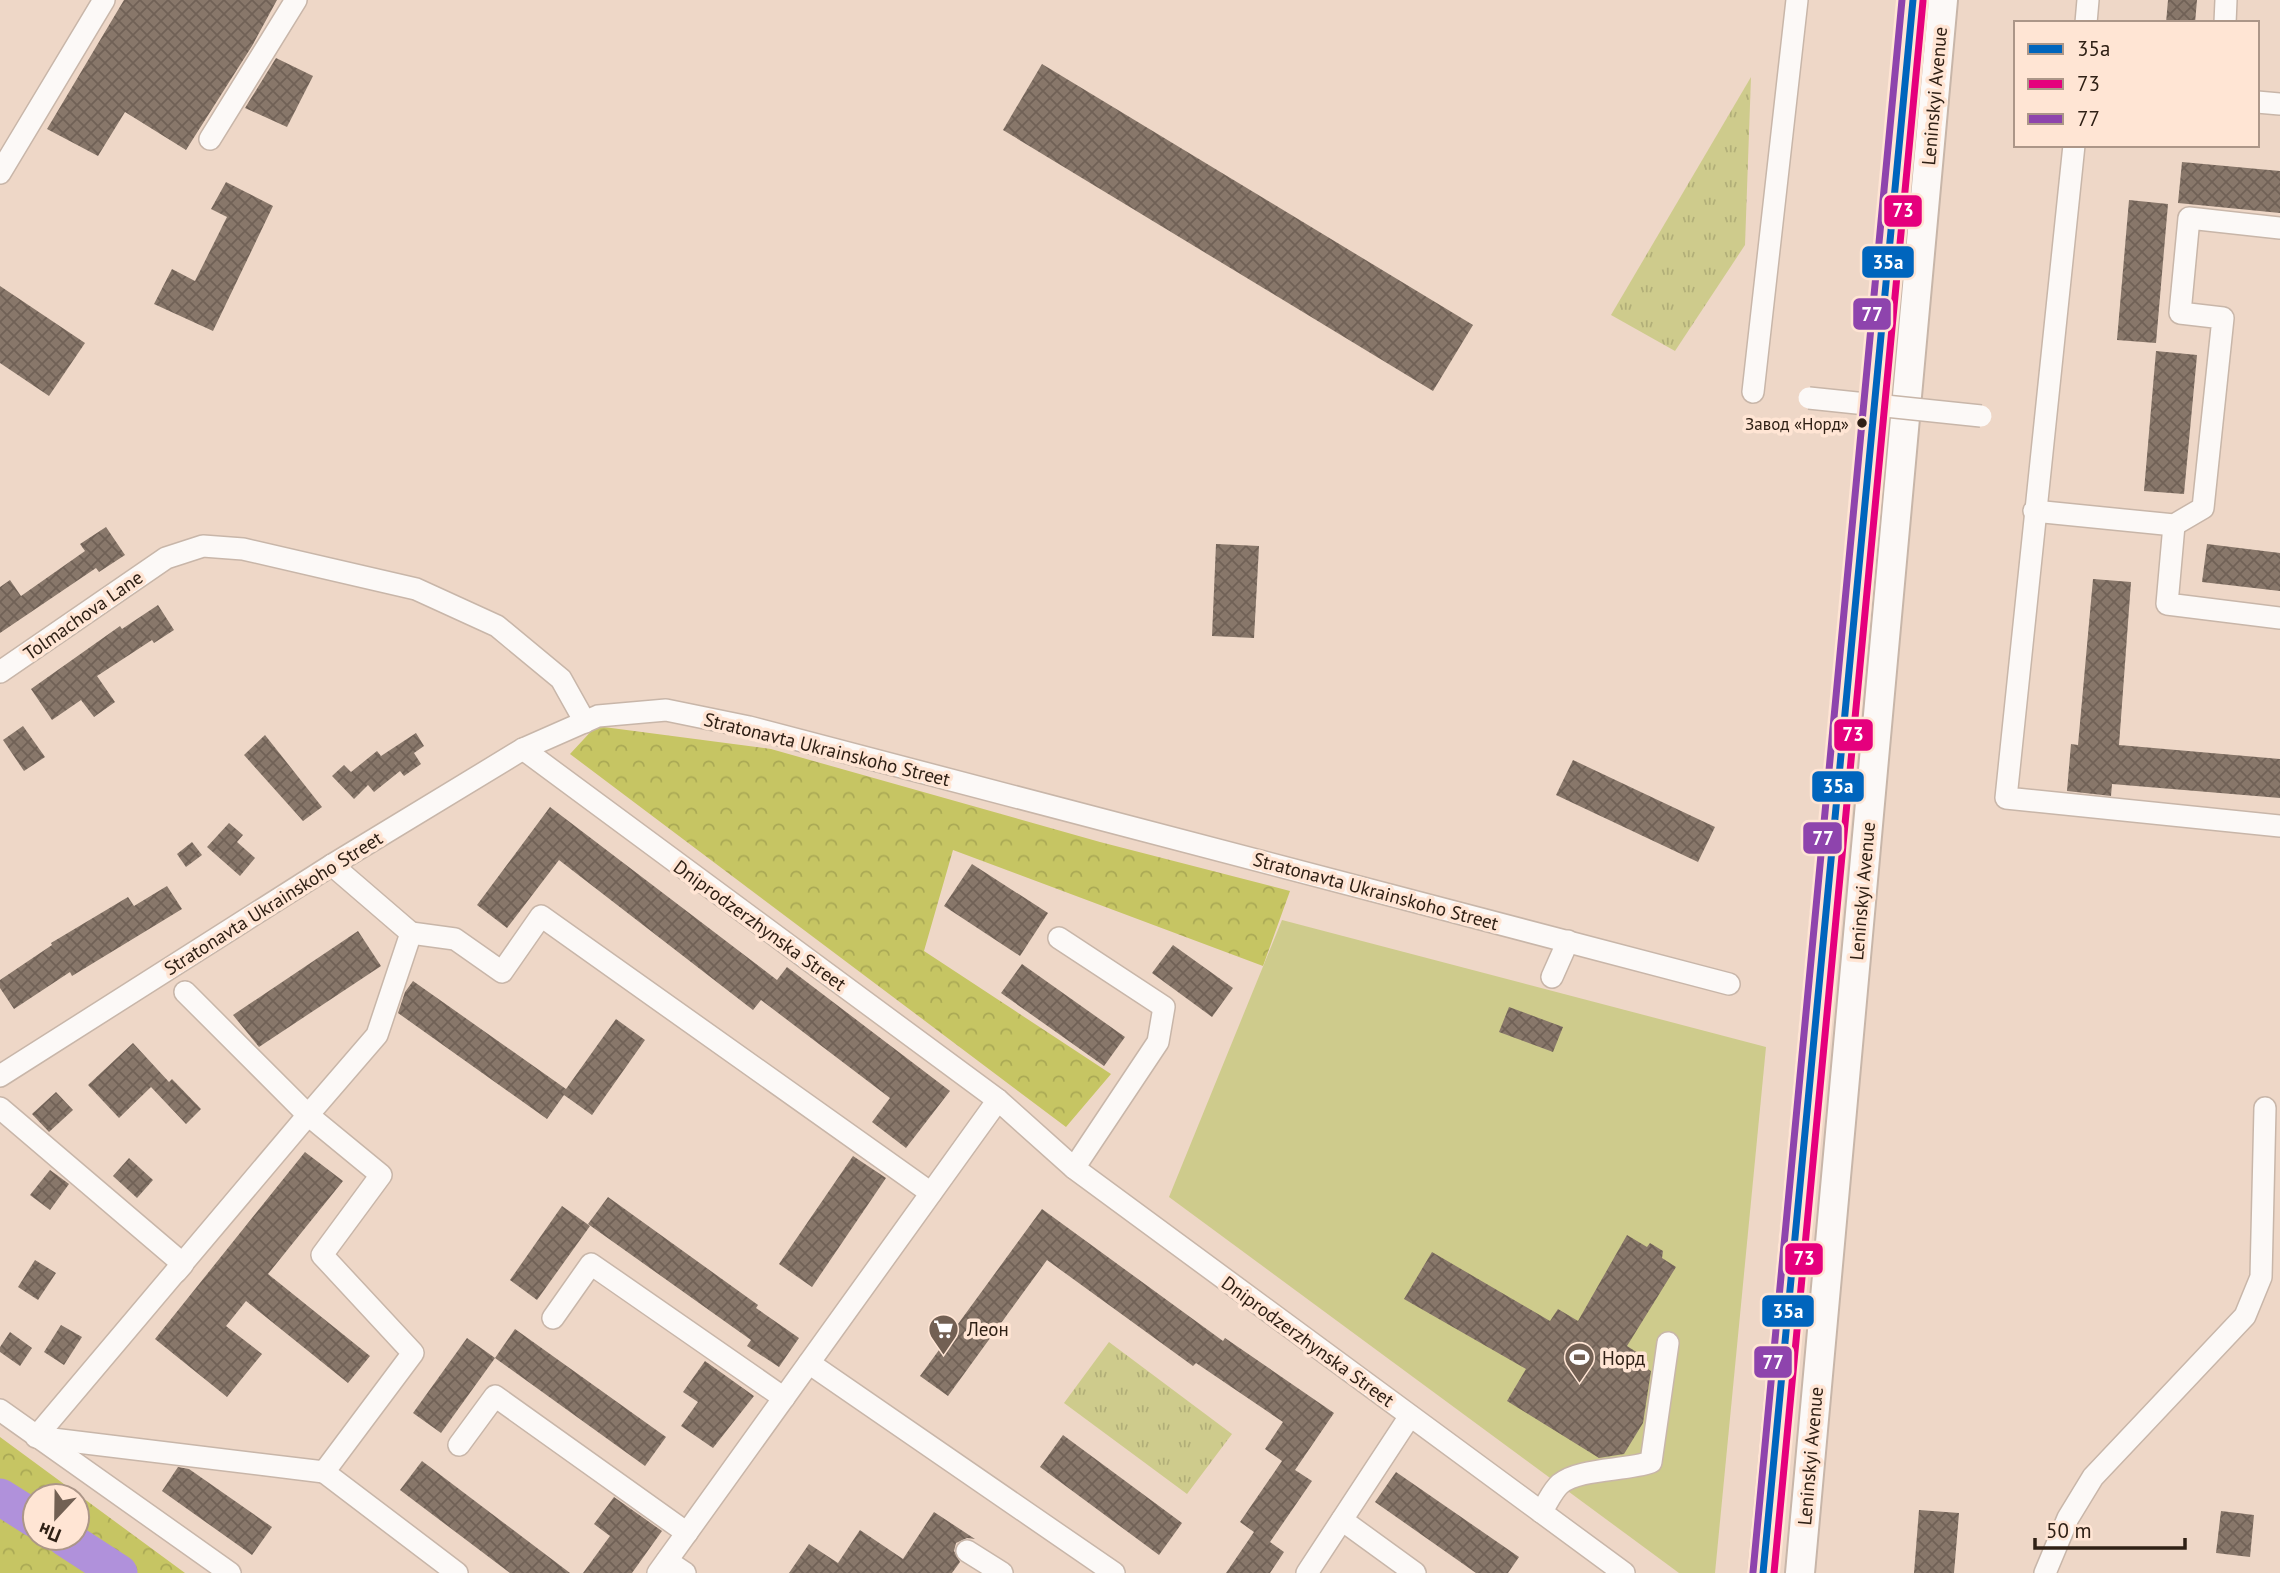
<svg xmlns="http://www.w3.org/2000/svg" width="2280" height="1573" font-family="'PT Sans',sans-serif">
<defs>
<pattern id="grass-tufts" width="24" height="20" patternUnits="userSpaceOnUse" patternTransform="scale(1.75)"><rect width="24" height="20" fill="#cecb8c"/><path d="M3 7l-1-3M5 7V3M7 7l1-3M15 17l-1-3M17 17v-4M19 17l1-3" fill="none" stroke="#b1ae78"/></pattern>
<pattern id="forest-crowns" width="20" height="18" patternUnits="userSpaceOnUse" patternTransform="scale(1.75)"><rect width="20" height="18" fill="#c6c563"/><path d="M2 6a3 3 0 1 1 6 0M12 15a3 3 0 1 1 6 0" fill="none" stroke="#aaa955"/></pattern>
<pattern id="building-cross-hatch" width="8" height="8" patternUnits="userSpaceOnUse" patternTransform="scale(1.75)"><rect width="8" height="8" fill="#88776a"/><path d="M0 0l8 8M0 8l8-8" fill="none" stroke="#706156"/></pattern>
</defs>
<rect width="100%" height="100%" fill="#eed7c7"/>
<g fill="url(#grass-tufts)">
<polygon points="1751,77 1745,245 1675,351 1611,315"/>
<polygon points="1109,1342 1232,1434 1187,1494 1064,1403"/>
</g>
<g fill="url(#forest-crowns)" fill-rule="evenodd">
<polygon points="596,726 771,749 1100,842 1290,891 1263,966 953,850 924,951 1111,1074 1066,1127 570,754"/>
<path d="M0 1437 185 1573H0ZM35 1496H77V1538H35Z"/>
</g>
<polygon fill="#cecb8c" points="1282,920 1766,1047 1715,1573 1679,1573 1169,1197"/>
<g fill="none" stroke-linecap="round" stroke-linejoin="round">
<g stroke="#b091db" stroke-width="37">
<polyline points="0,1497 35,1519"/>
<polyline points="65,1538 119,1573"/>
</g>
</g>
<g fill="url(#building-cross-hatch)">
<polygon points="124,0 277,0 252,46 186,150 125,112 98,156 47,129"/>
<polygon points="2168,0 2197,0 2195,23 2166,23"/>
<polygon points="276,58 313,76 287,127 245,108"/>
<polygon points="1042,64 1473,325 1433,391 1003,130"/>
<polygon points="2182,162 2280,171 2280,213 2178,203"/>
<polygon points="226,182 273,206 213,331 154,304 172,269 195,281 227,217 211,209"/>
<polygon points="2129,200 2168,204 2156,343 2117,340"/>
<polygon points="0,286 85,343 49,396 0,363"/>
<polygon points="2156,351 2197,355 2184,494 2144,491"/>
<polygon points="106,527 125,555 99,572 96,568 0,633 0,587 10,580 21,596 85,551 80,544"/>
<polygon points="1216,544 1259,546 1254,638 1212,636"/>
<polygon points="2207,544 2280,553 2280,591 2202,582"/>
<polygon points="2093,579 2131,582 2119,745 2280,759 2280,798 2112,784 2111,796 2067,791 2071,744 2078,745"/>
<polygon points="158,605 174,630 154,643 152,640 97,676 115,702 94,717 81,700 52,720 31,689 120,626 122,629"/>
<polygon points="23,726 45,757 24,771 3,740"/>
<polygon points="416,733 424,746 414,753 421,764 404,776 400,771 374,792 368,785 354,799 332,776 344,765 351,772 377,751 381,756"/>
<polygon points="265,735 322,807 303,821 244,755"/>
<polygon points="1573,760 1715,827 1698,862 1556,795"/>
<polygon points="550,807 777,980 787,967 950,1091 906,1148 872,1122 890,1098 761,1000 753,1010 559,860 507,928 477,905"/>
<polygon points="229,823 243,835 237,842 255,858 240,876 207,847"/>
<polygon points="192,842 202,855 186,867 177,854"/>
<polygon points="972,864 1048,913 1020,956 944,906"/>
<polygon points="167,886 182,909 72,976 70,972 14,1009 0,988 0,980 52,945 51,943 128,897 134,906"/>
<polygon points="358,931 381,966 259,1047 233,1015"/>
<polygon points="1173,945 1233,988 1212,1017 1152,973"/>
<polygon points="1022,964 1125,1037 1104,1066 1001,993"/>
<polygon points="413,981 566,1089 616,1019 645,1040 592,1115 564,1095 547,1119 398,1013 405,992"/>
<polygon points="1509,1007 1563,1027 1553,1052 1499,1032"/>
<polygon points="133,1043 169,1082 172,1079 201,1109 186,1124 151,1087 119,1118 88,1085"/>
<polygon points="56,1092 73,1110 49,1132 32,1114"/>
<polygon points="305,1152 343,1181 268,1274 370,1356 348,1383 246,1301 226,1326 262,1354 227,1397 155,1339"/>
<polygon points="853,1156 886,1178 812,1287 779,1264"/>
<polygon points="129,1158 153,1180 137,1198 113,1176"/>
<polygon points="50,1170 69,1184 50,1210 30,1195"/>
<polygon points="608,1197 758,1305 756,1308 799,1338 779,1367 747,1346 751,1340 588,1224"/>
<polygon points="562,1206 590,1226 537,1300 510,1280"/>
<polygon points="1042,1209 1223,1341 1225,1338 1334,1413 1295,1470 1312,1481 1270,1542 1284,1552 1270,1573 1226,1573 1254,1532 1240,1522 1282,1461 1265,1449 1283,1422 1196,1363 1193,1366 1047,1260 948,1396 920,1376"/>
<polygon points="1627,1235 1647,1247 1650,1243 1663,1251 1662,1258 1676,1267 1627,1346 1638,1353 1634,1361 1651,1371 1643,1423 1624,1454 1599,1458 1507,1401 1526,1369 1404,1299 1432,1252 1550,1321 1558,1309 1578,1321"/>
<polygon points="35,1260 56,1273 38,1300 18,1287"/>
<polygon points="61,1325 82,1337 64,1365 44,1352"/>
<polygon points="515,1329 666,1437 645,1466 495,1358"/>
<polygon points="10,1332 32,1348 20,1366 0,1352 0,1347"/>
<polygon points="467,1338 495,1358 441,1433 413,1413"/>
<polygon points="705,1361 754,1396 713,1448 681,1426 698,1402 683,1392"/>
<polygon points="1063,1435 1182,1523 1159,1555 1040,1467"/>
<polygon points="422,1461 570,1573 510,1573 400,1490"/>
<polygon points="178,1467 189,1469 272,1527 252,1555 162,1491"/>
<polygon points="1396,1472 1519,1557 1508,1573 1476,1573 1375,1502"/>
<polygon points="614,1497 662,1531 632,1573 583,1573 610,1536 594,1524"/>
<polygon points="1919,1510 1959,1513 1954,1573 1914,1573"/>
<polygon points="2221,1511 2254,1515 2250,1557 2216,1553"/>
<polygon points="934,1512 975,1539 967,1538 956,1543 954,1551 960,1562 952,1573 789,1573 809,1544 838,1563 860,1530 903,1559"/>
</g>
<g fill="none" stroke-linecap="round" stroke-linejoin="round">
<defs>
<g id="minor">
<polyline points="2086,23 2088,0"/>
<polyline points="2225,23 2226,0"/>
<polyline points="2257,102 2280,104"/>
<polyline points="210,139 296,0"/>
<polyline points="2074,145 2006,798 2280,826"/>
<polyline points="0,173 104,0"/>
<polyline points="1753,392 1797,0"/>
<polyline points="2034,511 2174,525 2203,508 2223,318 2180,313 2189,218 2280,228"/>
<polyline points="2174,525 2167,604 2280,618"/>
<polyline points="0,672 166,558 203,546 243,549 416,589 497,626 561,679 585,722"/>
<polyline points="523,749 998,1100 1074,1168 1624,1573"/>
<polyline points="411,933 455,939 502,972 541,916 931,1193"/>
<polyline points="1059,938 1164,1007 1158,1042 1074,1168"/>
<polyline points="1552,977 1568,941"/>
<polyline points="185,992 308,1115 377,1035 411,933 332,865"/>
<polyline points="0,1076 332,865 523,749 598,716 666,710 749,727 1729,984"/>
<polyline points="0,1108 183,1264 176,1272"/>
<polygon points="308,1115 381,1175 322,1255 413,1353 324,1472 36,1437"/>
<polyline points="553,1318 591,1264 784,1398"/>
<polyline points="809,1363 1114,1573"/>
<polyline points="0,1410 230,1573"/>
<polyline points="459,1445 495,1396 687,1533"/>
<polyline points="324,1472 457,1573"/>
<path d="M1541 1512C1547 1504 1552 1491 1560 1484 1579 1468 1626 1471 1651 1462L1668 1343"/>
<polyline points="1342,1520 1415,1573"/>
<polyline points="967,1551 1002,1573"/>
<polyline points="667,1561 685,1573"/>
<polyline points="658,1573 998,1100"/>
<polyline points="1307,1573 1410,1416"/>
<polyline points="2045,1573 2068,1518 2093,1477 2245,1316 2261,1277 2265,1108"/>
</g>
<g id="major">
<polyline points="1763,1573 1913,0"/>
<polyline points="1800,1573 1943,0"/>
</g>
</defs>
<use href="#minor" stroke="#c8b6a9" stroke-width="24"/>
<use href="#major" stroke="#c8b6a9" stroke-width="32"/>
<use href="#minor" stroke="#fcf9f7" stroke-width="21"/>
<use href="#major" stroke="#fcf9f7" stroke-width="28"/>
<defs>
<polyline id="minor-bridge" points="1809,398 1981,416"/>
</defs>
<use href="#minor-bridge" stroke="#c8b6a9" stroke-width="24" stroke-linecap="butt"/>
<use href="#minor-bridge" stroke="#fcf9f7" stroke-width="21"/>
<defs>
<polyline id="bus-1" points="1763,1573 1913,0"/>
<polyline id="bus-2" points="1774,1573 1923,1"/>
<polyline id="bus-3" points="1753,1572 1902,0"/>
</defs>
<use href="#bus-1" stroke="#ffe5d4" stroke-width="12"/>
<use href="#bus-2" stroke="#ffe5d4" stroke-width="12"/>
<use href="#bus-3" stroke="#ffe5d4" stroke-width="12"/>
<use href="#bus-1" stroke="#0065bd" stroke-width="7"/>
<use href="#bus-2" stroke="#e5007d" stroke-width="7"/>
<use href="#bus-3" stroke="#8e44ad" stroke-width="7"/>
</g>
<defs>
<symbol id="supermarket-pin" viewBox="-11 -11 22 30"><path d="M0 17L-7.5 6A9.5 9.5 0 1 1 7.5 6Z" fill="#726053" stroke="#ffe5d4"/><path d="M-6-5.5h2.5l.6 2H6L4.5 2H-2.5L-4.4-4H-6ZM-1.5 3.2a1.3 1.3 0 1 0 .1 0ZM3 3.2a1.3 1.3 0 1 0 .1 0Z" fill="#fff"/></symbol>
<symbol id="stadium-pin" viewBox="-11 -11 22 30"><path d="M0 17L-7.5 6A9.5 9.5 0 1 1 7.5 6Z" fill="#726053" stroke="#ffe5d4"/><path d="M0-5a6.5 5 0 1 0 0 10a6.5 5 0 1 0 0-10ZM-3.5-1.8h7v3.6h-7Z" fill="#fff"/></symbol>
</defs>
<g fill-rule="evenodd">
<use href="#supermarket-pin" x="926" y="1312" width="35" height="47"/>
<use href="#stadium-pin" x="1562" y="1340" width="35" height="47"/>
</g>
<circle fill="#2f2015" stroke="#ffe5d4" stroke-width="2.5" cx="1862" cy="423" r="6"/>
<g text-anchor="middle" stroke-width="7" stroke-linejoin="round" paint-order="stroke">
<g font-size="17" fill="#2f2015" stroke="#ffe5d4" text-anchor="end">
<text x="1849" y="430">Завод «Норд»</text>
</g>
<g font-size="19" fill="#2f2015" stroke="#ffe5d4">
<text transform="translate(1934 96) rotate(-85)" y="7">Leninskyi Avenue</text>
<text transform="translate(83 615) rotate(-35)" y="7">Tolmachova Lane</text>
<text transform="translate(827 749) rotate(14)" y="7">Stratonavta Ukrainskoho Street</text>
<text transform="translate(1376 891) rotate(15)" y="7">Stratonavta Ukrainskoho Street</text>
<text transform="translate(1862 891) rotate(-85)" y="7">Leninskyi Avenue</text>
<text transform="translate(273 903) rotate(-32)" y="7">Stratonavta Ukrainskoho Street</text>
<text transform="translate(760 925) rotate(36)" y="7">Dniprodzerzhynska Street</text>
<text transform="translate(1308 1341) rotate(36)" y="7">Dniprodzerzhynska Street</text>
<text transform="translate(1810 1456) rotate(-85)" y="7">Leninskyi Avenue</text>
</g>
<g font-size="19" fill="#2f2015" stroke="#ffe5d4" text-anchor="start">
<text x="967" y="1336">Леон</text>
<text x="1602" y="1365">Норд</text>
</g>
</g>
<g stroke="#ffe5d4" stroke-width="2.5">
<rect x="1883" y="194" width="40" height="34" rx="7" fill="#e5007d"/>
<rect x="1861" y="245" width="54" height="34" rx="7" fill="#0065bd"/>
<rect x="1852" y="297" width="40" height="34" rx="7" fill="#8e44ad"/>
<rect x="1833" y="718" width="41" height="34" rx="7" fill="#e5007d"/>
<rect x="1811" y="770" width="54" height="33" rx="7" fill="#0065bd"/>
<rect x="1802" y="821" width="41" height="34" rx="7" fill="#8e44ad"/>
<rect x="1784" y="1242" width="40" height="34" rx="7" fill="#e5007d"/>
<rect x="1761" y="1294" width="54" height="34" rx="7" fill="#0065bd"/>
<rect x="1753" y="1345" width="40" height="34" rx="7" fill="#8e44ad"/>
</g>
<g font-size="19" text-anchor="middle" font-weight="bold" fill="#fff">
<text x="1903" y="217">73</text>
<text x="1888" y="269">35а</text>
<text x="1872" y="321">77</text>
<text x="1853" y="741">73</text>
<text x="1838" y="793">35а</text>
<text x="1823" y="845">77</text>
<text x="1804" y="1265">73</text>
<text x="1788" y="1318">35а</text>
<text x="1773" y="1369">77</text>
</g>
<rect x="2014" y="21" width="245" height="126" fill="#ffe5d4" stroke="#ac9688" stroke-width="2"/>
<rect x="2028" y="44" width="35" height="10" fill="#0065bd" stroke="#ac9688" stroke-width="2"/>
<text x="2077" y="56" font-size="21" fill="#2f2015">35а</text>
<rect x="2028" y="79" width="35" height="10" fill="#e5007d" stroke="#ac9688" stroke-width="2"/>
<text x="2077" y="91" font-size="21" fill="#2f2015">73</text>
<rect x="2028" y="114" width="35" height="10" fill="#8e44ad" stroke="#ac9688" stroke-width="2"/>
<text x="2077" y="126" font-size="21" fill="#2f2015">77</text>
<g transform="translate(56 1517) rotate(202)"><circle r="33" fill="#ffe5d4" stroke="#ac9688" stroke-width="2"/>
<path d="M0-5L12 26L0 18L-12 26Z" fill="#726053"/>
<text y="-10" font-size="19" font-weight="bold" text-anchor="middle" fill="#2f2015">Пн</text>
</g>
<path d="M2035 1538v10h150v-10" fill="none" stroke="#2f2015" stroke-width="3.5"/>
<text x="2046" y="1538" font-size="21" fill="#2f2015" stroke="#ffe5d4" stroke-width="5" paint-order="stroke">50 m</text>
</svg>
